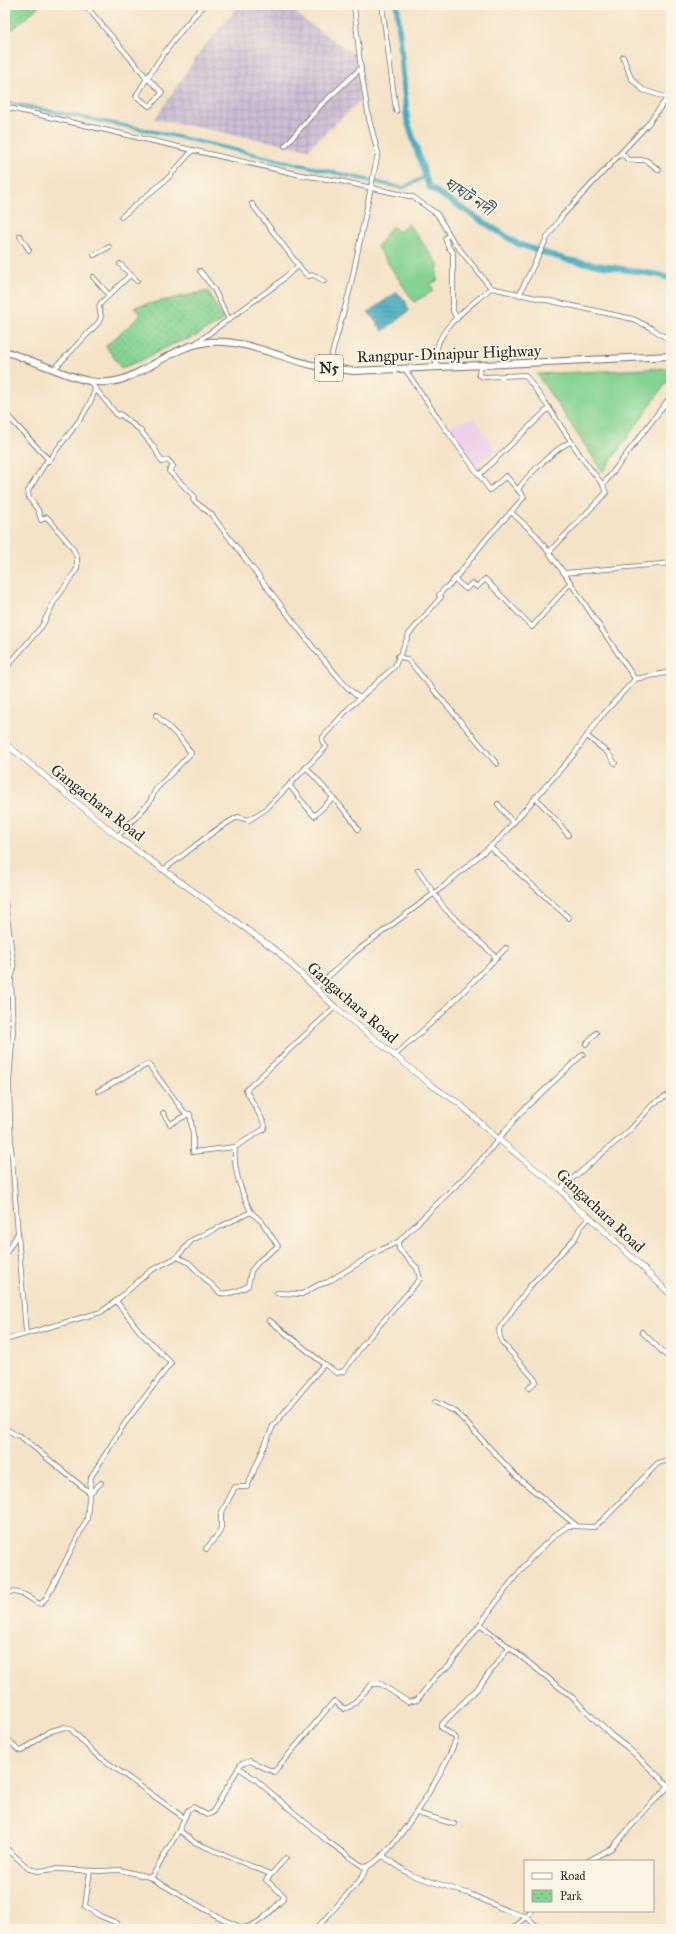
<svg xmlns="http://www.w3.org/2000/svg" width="676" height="1934" font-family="'IM FELL Great Primer','Noto Serif Bengali',serif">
<defs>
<pattern id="industrial-grid" width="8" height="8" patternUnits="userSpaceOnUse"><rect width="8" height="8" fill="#ccbed4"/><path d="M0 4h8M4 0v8" fill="none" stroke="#afa3b6"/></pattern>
<pattern id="park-dots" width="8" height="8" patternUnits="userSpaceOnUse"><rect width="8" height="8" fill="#84d392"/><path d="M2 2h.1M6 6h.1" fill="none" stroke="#72b57e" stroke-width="1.8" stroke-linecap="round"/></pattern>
<pattern id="water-rules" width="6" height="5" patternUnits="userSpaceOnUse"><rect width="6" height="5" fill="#42acc1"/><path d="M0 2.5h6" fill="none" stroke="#378c9d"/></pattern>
</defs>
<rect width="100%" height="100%" fill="#fcf5e5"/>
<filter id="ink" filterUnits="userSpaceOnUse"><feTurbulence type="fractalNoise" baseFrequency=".025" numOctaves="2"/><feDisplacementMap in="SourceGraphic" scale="8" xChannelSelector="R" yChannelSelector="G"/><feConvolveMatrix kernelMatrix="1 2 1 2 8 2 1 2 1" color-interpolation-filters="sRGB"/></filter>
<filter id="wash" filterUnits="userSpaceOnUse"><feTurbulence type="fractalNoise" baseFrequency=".012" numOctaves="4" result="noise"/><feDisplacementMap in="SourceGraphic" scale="16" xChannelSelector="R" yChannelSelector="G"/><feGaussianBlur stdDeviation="0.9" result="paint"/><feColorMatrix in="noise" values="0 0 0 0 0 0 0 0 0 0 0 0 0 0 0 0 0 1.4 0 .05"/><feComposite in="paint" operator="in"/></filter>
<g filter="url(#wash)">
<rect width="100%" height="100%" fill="#f4e3c7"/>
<polygon fill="#edd0e9" points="474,418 496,450 473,466 446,427"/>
<polygon fill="url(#industrial-grid)" points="240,5 288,5 304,20 355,55 360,101 308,149 155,119 203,47"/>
<g fill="#84d392" stroke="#587f5e">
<polygon points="408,224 438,263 437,281 431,283 433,291 414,302 377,247 392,226 399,232"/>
<polygon points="671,368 671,376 603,472 537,374"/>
</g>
<g fill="url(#park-dots)" stroke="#587f5e">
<polygon points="5,5 40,5 12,30 5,22"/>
<polygon points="208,291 223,320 196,336 171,345 142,360 121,368 106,346 141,315 134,307"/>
</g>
<polygon fill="url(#water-rules)" stroke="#366c76" points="397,292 405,300 409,311 383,331 368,312"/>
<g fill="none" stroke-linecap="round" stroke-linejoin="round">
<polyline stroke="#42acc1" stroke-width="3.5" points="5,102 156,132 403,188 426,176"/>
<polyline stroke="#42acc1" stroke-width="6" points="397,5 407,120 429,187 518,244 567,260 659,275 671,279"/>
</g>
</g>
<g filter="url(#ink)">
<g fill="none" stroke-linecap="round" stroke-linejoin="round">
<defs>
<g id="minor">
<path d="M85 5 147 78 161 91 162 93 151 105 149 106 136 96C156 63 177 33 204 5"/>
<polyline points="382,5 396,111"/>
<polyline points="623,57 631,78 643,90 671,99"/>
<polyline points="5,107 301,175 340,181 413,197 437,214 453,241 491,288"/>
<polyline points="285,146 321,105 361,68"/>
<polyline points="622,153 628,160 646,160 659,170"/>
<polyline points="252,204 302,270 308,276 314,275 324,281"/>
<polyline points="121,217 168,178 193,150"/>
<polyline points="449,235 445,238 449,248 453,252 453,311 457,319"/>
<polyline points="20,236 29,250"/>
<polyline points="94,255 109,247"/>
<polyline points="120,264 137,281"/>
<polyline points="200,271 214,289 229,320"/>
<polyline points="93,277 109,295"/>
<polyline points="519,295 547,238 562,216 647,125 671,93"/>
<polyline points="196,343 276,285 299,265"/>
<path d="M437 367C428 333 468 308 491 288L633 319 651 328 671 341"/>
<polyline points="328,368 350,289 378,153 369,119 361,71 354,5"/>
<polyline points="54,369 99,322 101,317 99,306 101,303 130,275"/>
<polyline points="405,369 440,421 490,490 506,476 524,497 511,512 536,535 564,573 635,679 671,672"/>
<polyline points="90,382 118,416 120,414 140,430 154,447 162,462 168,460 173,466 169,471 194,496 193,500 211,514 312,646 346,686 359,698"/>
<polyline points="5,413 48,459 28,491 29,498 38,510 41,520 47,517 72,547 77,557 77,569 54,602 42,626 5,669"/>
<path d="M49 461C64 437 88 416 95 389"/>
<polyline points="479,475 549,408 525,375 483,377 479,375 480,365"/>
<polyline points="603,485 671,396"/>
<path d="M518 490C524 478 558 446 571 442"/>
<polyline points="549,552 606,493 603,485 582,458 549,408"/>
<polyline points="564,573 671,563"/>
<polyline points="454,579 466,589 472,583 477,587 485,579 532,627 571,582"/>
<polyline points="398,656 408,660 497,764"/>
<polyline points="587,736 608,753 615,763"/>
<polyline points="306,767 350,817 358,829"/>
<polyline points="289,785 314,816 333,798"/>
<polyline points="535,797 558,822 568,835"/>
<polyline points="498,804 513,823"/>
<polyline points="118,836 149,803 156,789 191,753 180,738 156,715"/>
<polyline points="490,847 569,918"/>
<path d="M163 870C189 852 210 831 238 817L249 820 266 809 326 747 322 741 323 737 348 709 395 666 409 634 441 597 439 595 445 588 450 585 487 538 511 512"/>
<polyline points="418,870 445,909 497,958"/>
<polyline points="5,901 14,968 11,978 13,1031 9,1082 11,1146 26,1333"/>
<polyline points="316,988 354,953 444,886 500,838 575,753 597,721 635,679"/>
<polyline points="5,1022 13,1020"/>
<polyline points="586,1044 596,1033"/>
<polyline points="394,1056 439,1016 506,948"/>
<polyline points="98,1091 148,1064 185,1113 190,1114 193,1135 193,1152 235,1147"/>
<polyline points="163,1113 170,1124 189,1114"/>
<polyline points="560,1189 630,1130 653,1104 671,1093"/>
<polyline points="5,1255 18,1233"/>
<path d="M177 1257 188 1262 220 1293C230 1295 239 1290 248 1286L251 1271 260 1260 278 1246 262 1222 251 1212"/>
<polyline points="277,1293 302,1294 318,1285 328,1282 378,1251 398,1242"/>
<polyline points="269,1320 324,1364"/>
<polyline points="642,1332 671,1360"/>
<path d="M5 1340 101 1312 116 1301 150 1271 177 1257 192 1240 251 1212C241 1191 233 1170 235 1147L264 1129 265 1125 246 1090 335 1007"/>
<polyline points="529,1388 536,1381 502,1342 500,1338 499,1329 529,1287 575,1238 580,1228 590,1217"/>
<polyline points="435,1402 456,1412 518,1478 577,1526"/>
<polyline points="5,1428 16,1435 20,1436 90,1493 101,1483"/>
<polyline points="206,1549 219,1533 221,1527 221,1514 235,1487 247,1487 273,1426 324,1364 337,1373 344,1371 364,1343 420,1279 417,1268 399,1249 398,1242 478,1164 520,1113 583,1054"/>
<path d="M5 1592C13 1592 20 1592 27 1596 32 1599 36 1603 41 1604L47 1597 87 1519 91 1477 125 1423 171 1363 141 1333 116 1301"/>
<polyline points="509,1647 573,1698 611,1735 628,1748 671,1788"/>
<polyline points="5,1736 18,1750 22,1751 48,1732 65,1727 71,1729 93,1752 183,1817"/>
<path d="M239 1768 255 1779 326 1840 362 1866C384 1874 452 1759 456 1738L441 1727V1725L478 1688 509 1647 481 1625"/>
<polyline points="417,1813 454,1824"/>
<polyline points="179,1830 194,1842 270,1874"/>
<polyline points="5,1847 29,1869 38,1871 55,1869 100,1871 120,1870 149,1877 153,1875 179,1830 188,1810 193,1807 207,1815 212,1813 241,1764 250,1761 274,1772 334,1701 344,1709 351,1706 372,1684 381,1684 408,1702 417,1700 437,1675 449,1666 515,1577 532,1557 555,1535 568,1526 594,1527 604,1519 658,1463 671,1459"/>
<polyline points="383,1856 411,1875 470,1894 508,1911 527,1917 539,1929"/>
<polyline points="588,1861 612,1848 647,1808 669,1786"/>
<polyline points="90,1871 85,1906 100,1916 117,1923"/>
<path d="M149 1877 217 1916 242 1928C259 1926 271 1911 283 1899L284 1896 266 1880 286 1858"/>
<polyline points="316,1929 360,1880 368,1866"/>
<polyline points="512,1929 527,1917 531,1911"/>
<polyline points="666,1929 671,1923"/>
</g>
<polyline id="major" points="5,743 122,840 277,951 335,1007 431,1085 460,1104 498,1139 560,1189 577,1209 590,1217 671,1295"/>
<path id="highway" d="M5 351C21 357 37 363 53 369 78 379 100 388 126 378 154 367 177 345 209 342 244 339 278 357 312 365 326 368 340 369 354 371L671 356"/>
</defs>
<use href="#minor" stroke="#716b62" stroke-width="5.5"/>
<use href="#major" stroke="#716b62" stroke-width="6"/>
<use href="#highway" stroke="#716b62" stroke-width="8"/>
<use href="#minor" stroke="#fff" stroke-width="4"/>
<use href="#major" stroke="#fff" stroke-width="5"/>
<use href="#highway" stroke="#fff" stroke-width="6"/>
</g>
</g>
<g text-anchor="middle" stroke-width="3.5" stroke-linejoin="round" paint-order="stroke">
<rect fill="#fcf5e5" stroke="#6a6863" stroke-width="1" x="315" y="355" width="28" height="26" rx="3"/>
<g font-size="15" font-weight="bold" fill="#2b2b2b">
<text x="329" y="373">N5</text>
</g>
<g font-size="16" fill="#2b2b2b" stroke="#fcf5e5">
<text transform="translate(449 353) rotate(-2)" y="6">Rangpur-Dinajpur Highway</text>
<text transform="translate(98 802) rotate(38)" y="6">Gangachara Road</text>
<text transform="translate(353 1002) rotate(41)" y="6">Gangachara Road</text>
<text transform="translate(601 1210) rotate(43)" y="6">Gangachara Road</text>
</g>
<g font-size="17" font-style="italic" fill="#335860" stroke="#fcf5e5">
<text transform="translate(469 196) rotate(33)" y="6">ঘাঘট নদী</text>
</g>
</g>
<rect width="676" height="1934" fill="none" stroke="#fcf5e5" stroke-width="20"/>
<rect x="524" y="1860" width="130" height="52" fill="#fcf5e5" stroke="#a8a49b"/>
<rect x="532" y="1873" width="20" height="6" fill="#ffffff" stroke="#a8a49b"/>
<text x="560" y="1880" font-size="12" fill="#2b2b2b">Road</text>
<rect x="532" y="1890" width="20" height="12" fill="url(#park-dots)" stroke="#a8a49b"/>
<text x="560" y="1900" font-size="12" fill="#2b2b2b">Park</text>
</svg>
